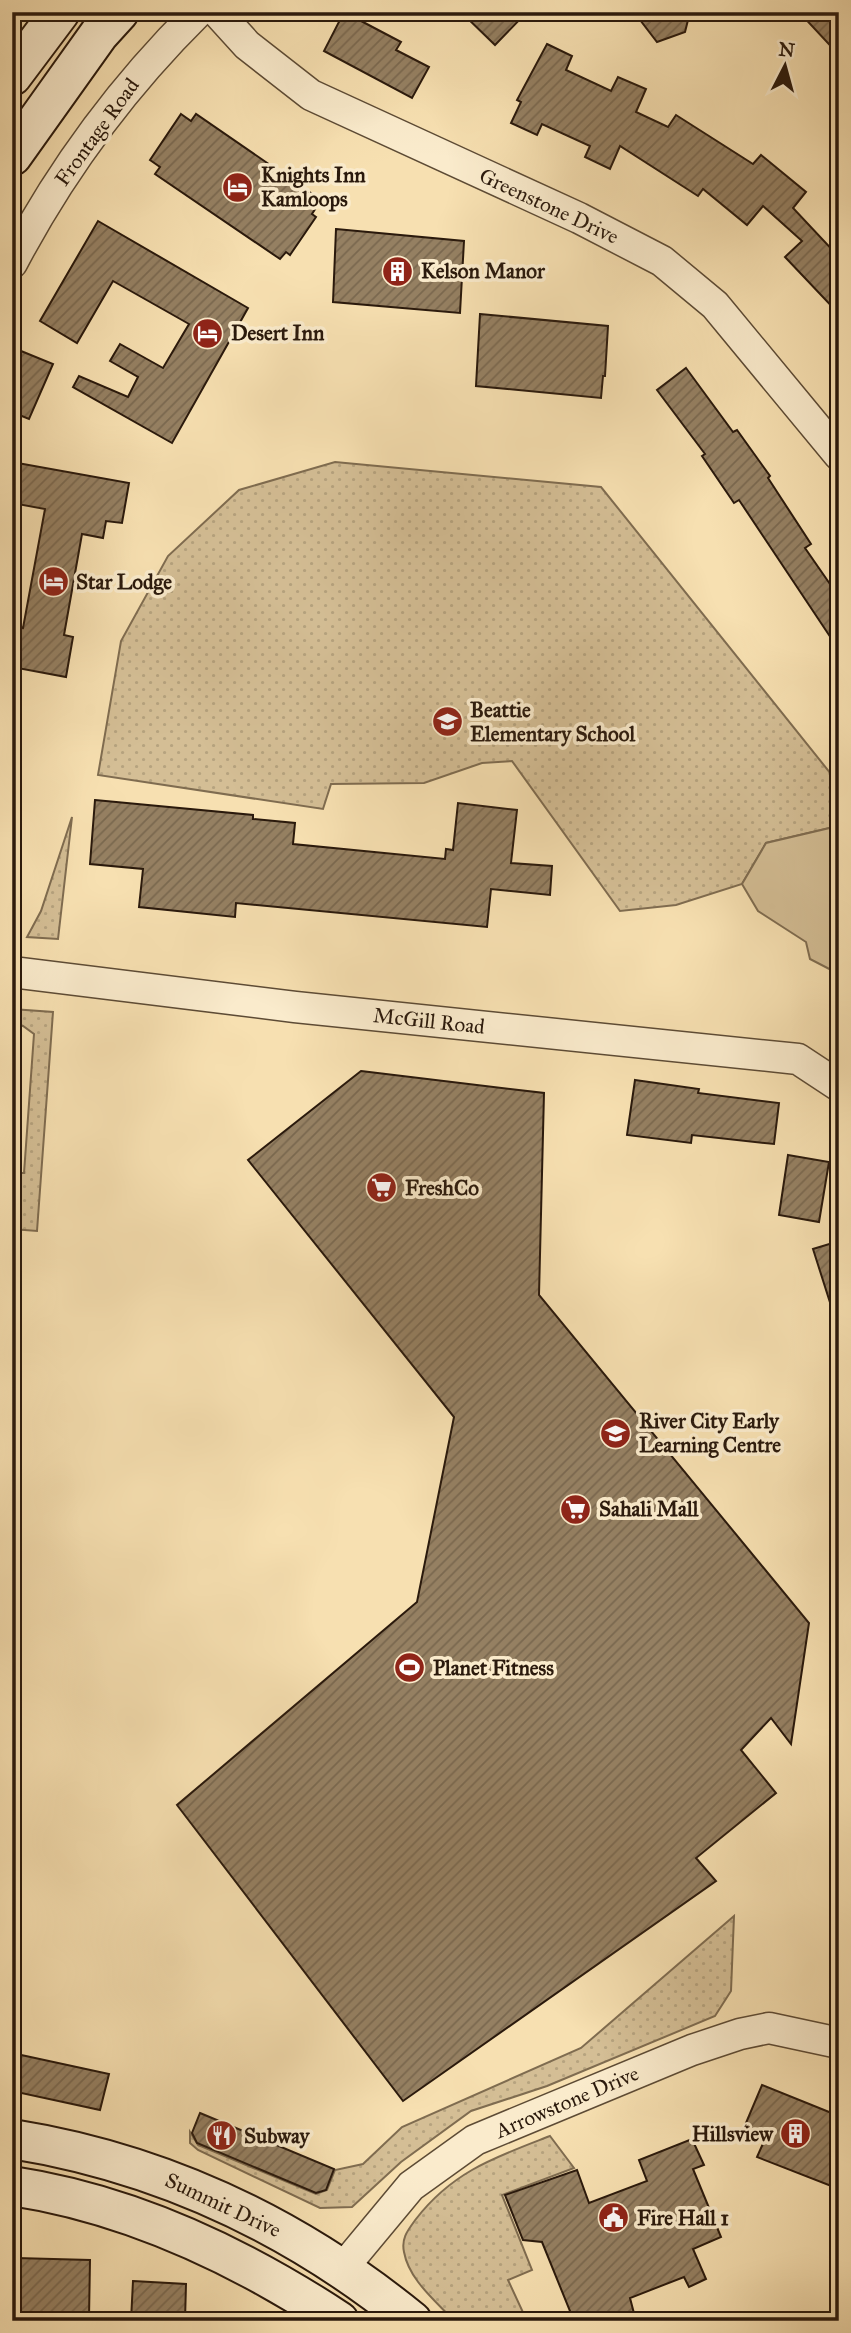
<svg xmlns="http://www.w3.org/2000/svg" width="851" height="2333" font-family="'IM FELL Great Primer',serif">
<defs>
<pattern id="grass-dots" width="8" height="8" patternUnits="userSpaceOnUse" patternTransform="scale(1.75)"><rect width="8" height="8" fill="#d4be95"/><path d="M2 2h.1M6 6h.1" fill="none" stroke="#b6a37f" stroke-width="1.8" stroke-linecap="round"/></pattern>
<pattern id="building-hatch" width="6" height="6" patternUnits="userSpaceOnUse" patternTransform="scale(1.75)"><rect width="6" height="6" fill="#958062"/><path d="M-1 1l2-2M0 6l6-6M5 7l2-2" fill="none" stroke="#7a684f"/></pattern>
</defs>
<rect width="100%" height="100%" fill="#f7e0b1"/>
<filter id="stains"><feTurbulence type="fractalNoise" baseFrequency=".00286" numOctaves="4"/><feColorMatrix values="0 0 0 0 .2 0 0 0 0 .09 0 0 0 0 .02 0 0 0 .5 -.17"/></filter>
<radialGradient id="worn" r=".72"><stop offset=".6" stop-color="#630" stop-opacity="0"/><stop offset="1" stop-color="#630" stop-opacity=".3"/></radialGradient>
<g fill="url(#grass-dots)" stroke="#7f6c50" stroke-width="2">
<polygon points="335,462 601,487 839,784 834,827 766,843 742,884 676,905 620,911 512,761 482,763 424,783 331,784 323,809 98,775 121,641 168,556 239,490"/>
<polygon points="72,817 58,939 27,937 41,911"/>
<polygon points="12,1009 53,1012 37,1231 12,1229 12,1173 24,1173 34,1034 23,1026 12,1022"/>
<polygon points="734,1916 731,1991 715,2016 547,2086 471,2111 401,2162 352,2207 320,2208 198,2150 190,2143 190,2132 198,2145 316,2194 327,2190 335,2170 363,2164 402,2127 581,2048"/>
<path d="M550 2136 574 2168 502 2195 532 2270 508 2280 527 2321H454C436 2301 409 2280 404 2252 401 2238 408 2230 416 2219 453 2171 496 2157 550 2136Z"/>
</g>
<polygon fill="#d4be95" stroke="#7f6c50" stroke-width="2" points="834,827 839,835 839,974 810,959 806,942 758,911 742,884 766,843"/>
<g fill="url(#building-hatch)" stroke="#2a190c" stroke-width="2">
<polygon points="344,12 401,42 396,50 429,67 412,98 324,51"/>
<polygon points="461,12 527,12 495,45"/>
<polygon points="634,12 690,12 685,32 657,42"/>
<polygon points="799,12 839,12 839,55"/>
<polygon points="547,44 572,56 566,70 611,91 618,77 646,89 636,112 668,127 676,115 753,164 761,155 806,192 793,208 839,257 839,314 785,257 802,241 763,206 747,225 703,189 698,196 620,146 610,169 585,157 590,146 542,124 537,135 511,123 521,102 517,100"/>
<polygon points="181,114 191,121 196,114 321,200 312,214 316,217 290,255 286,252 280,259 155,174 160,167 150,160"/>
<polygon points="98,221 248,308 172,443 73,387 79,376 128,397 138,377 110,361 120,344 163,368 189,324 113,281 77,343 40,321"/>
<polygon points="336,229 464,241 460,313 333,302"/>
<polygon points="480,314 608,326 605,376 603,376 601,398 476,386"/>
<polygon points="21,351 53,364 29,419 12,412 12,370"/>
<polygon points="686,368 733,432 737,430 770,476 768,478 811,544 805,548 839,597 839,650 739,500 734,503 702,456 705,454 657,390"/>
<polygon points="12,462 129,483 122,523 106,521 103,538 82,534 64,635 73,637 66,677 12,667 12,626 23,628 45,509 12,503"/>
<polygon points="95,800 253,815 253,819 295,823 293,844 445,859 446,849 453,850 458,803 517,810 511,863 552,866 550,895 491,889 487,927 236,903 235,917 139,907 143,869 90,864"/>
<polygon points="361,1071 544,1093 539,1295 809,1623 791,1744 771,1718 741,1750 776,1793 696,1858 716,1881 403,2101 177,1805 417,1602 454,1417 248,1160"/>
<polygon points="635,1080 699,1089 698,1093 779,1103 774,1144 692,1135 691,1143 627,1135"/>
<polygon points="788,1155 829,1162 819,1222 779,1215"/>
<polygon points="839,1241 839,1315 834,1315 813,1249"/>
<polygon points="12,2053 109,2074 100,2110 12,2091"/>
<polygon points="762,2085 839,2116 839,2189 757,2157 765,2139 743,2130"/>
<polygon points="200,2113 334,2169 326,2190 316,2193 197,2143 192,2133"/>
<polygon points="692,2139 704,2165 693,2169 721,2237 693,2249 706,2279 689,2287 684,2277 630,2298 636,2321 574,2321 542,2242 523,2240 505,2195 577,2170 589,2203 647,2181 639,2160"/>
<polygon points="16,2258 90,2260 89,2318 14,2315"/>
<polygon points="133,2281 186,2284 185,2321 131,2321"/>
</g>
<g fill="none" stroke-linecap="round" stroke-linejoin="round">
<defs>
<g id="minor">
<polyline points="217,12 247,45 311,95 579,218 662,261 715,305 839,455"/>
<path d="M12 263C61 170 123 86 198 12"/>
<polyline points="12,972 295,1007 798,1059 839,1086"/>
<polyline points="342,2269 411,2186 475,2140 692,2050 740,2034 769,2028 839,2043"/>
</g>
<g id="secondary">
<polyline points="12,76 60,12"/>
<polyline points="12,156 99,34 119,12"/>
<path d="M12 2139C162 2163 294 2225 412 2321"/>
<path d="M12 2186C131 2204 239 2255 339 2321"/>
</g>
</defs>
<use href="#minor" stroke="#5d4b35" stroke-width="33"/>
<use href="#secondary" stroke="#2a190c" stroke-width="42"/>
<use href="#minor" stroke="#faebcc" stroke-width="30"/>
<use href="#secondary" stroke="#faebcc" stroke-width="38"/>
</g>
<defs>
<symbol id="hotel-disc" viewBox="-11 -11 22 22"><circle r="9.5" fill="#8f2418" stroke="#faebcc"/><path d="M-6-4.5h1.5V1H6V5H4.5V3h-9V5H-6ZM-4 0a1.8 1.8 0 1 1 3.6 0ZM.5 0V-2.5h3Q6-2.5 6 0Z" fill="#fff"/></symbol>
<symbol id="building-disc" viewBox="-11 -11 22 22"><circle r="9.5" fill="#8f2418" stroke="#faebcc"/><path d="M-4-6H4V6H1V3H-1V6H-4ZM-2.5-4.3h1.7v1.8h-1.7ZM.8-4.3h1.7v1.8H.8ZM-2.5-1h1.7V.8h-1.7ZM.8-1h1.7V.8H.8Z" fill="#fff"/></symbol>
<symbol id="school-disc" viewBox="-11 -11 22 22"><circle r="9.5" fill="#8f2418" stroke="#faebcc"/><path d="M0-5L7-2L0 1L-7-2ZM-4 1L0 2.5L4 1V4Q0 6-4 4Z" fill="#fff"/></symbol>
<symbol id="supermarket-disc" viewBox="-11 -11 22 22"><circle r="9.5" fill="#8f2418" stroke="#faebcc"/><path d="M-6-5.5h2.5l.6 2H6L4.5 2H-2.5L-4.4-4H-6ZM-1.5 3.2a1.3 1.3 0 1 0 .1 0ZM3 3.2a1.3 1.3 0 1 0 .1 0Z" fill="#fff"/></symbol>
<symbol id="stadium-disc" viewBox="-11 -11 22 22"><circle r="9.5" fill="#8f2418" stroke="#faebcc"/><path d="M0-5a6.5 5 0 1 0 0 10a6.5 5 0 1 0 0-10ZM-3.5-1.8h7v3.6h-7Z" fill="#fff"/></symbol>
<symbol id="restaurant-disc" viewBox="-11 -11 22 22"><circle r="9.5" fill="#8f2418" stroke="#faebcc"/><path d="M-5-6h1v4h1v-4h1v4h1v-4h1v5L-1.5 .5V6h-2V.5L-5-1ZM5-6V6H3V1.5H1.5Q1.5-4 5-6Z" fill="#fff"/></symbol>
<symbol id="civic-disc" viewBox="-11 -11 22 22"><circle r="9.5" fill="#8f2418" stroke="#faebcc"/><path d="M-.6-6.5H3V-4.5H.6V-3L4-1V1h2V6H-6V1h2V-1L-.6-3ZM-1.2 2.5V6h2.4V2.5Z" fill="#fff"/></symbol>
</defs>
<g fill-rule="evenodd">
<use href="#hotel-disc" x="220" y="170" width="35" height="35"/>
<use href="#building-disc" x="380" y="254" width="35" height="35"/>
<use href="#hotel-disc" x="190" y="316" width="35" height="35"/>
<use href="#hotel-disc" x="36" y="564" width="35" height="35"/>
<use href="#school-disc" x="430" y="704" width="35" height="35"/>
<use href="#supermarket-disc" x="364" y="1170" width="35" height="35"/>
<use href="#school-disc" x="598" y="1416" width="35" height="35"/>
<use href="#supermarket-disc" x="558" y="1492" width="35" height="35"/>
<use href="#stadium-disc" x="392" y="1650" width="35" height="35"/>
<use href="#building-disc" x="778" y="2116" width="35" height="35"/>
<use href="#restaurant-disc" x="204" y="2118" width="35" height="35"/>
<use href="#civic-disc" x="596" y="2200" width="35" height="35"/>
</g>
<g text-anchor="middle" stroke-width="7" stroke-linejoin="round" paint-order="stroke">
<g font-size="21" fill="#2a190c" stroke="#faebcc">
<text transform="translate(97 132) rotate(-54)" y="7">Frontage Road</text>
<text transform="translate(549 206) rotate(25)" y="7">Greenstone Drive</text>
<text transform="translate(429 1021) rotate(6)" y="7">McGill Road</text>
<text transform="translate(567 2102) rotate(-23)" y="7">Arrowstone Drive</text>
<text transform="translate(223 2205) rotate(25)" y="7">Summit Drive</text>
</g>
<g font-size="21" font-weight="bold" fill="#2a190c" stroke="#faebcc" text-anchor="start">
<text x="261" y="182">Knights Inn<tspan x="261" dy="24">Kamloops</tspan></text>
<text x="421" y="278">Kelson Manor</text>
<text x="231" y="340">Desert Inn</text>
<text x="76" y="589">Star Lodge</text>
<text x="470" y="717">Beattie<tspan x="470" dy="24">Elementary School</tspan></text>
<text x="405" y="1195">FreshCo</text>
<text x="639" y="1428">River City Early<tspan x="639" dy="24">Learning Centre</tspan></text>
<text x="599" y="1516">Sahali Mall</text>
<text x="433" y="1675">Planet Fitness</text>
<text x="773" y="2141" text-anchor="end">Hillsview</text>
<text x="244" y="2143">Subway</text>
<text x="637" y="2225">Fire Hall 1</text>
</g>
</g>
<rect width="851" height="2333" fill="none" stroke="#f7e0b1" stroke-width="42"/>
<rect x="14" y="14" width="823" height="2305" fill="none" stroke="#2a190c" stroke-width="3.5"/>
<rect x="21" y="21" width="809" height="2291" fill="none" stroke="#2a190c" stroke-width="2"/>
<g transform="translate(785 66) rotate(6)" stroke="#faebcc" stroke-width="5" paint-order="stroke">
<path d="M0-5L12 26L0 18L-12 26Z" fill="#2a190c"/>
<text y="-10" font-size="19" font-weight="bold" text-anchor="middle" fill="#2a190c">N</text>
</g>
<rect width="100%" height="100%" filter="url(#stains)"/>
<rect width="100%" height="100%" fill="url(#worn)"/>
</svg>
